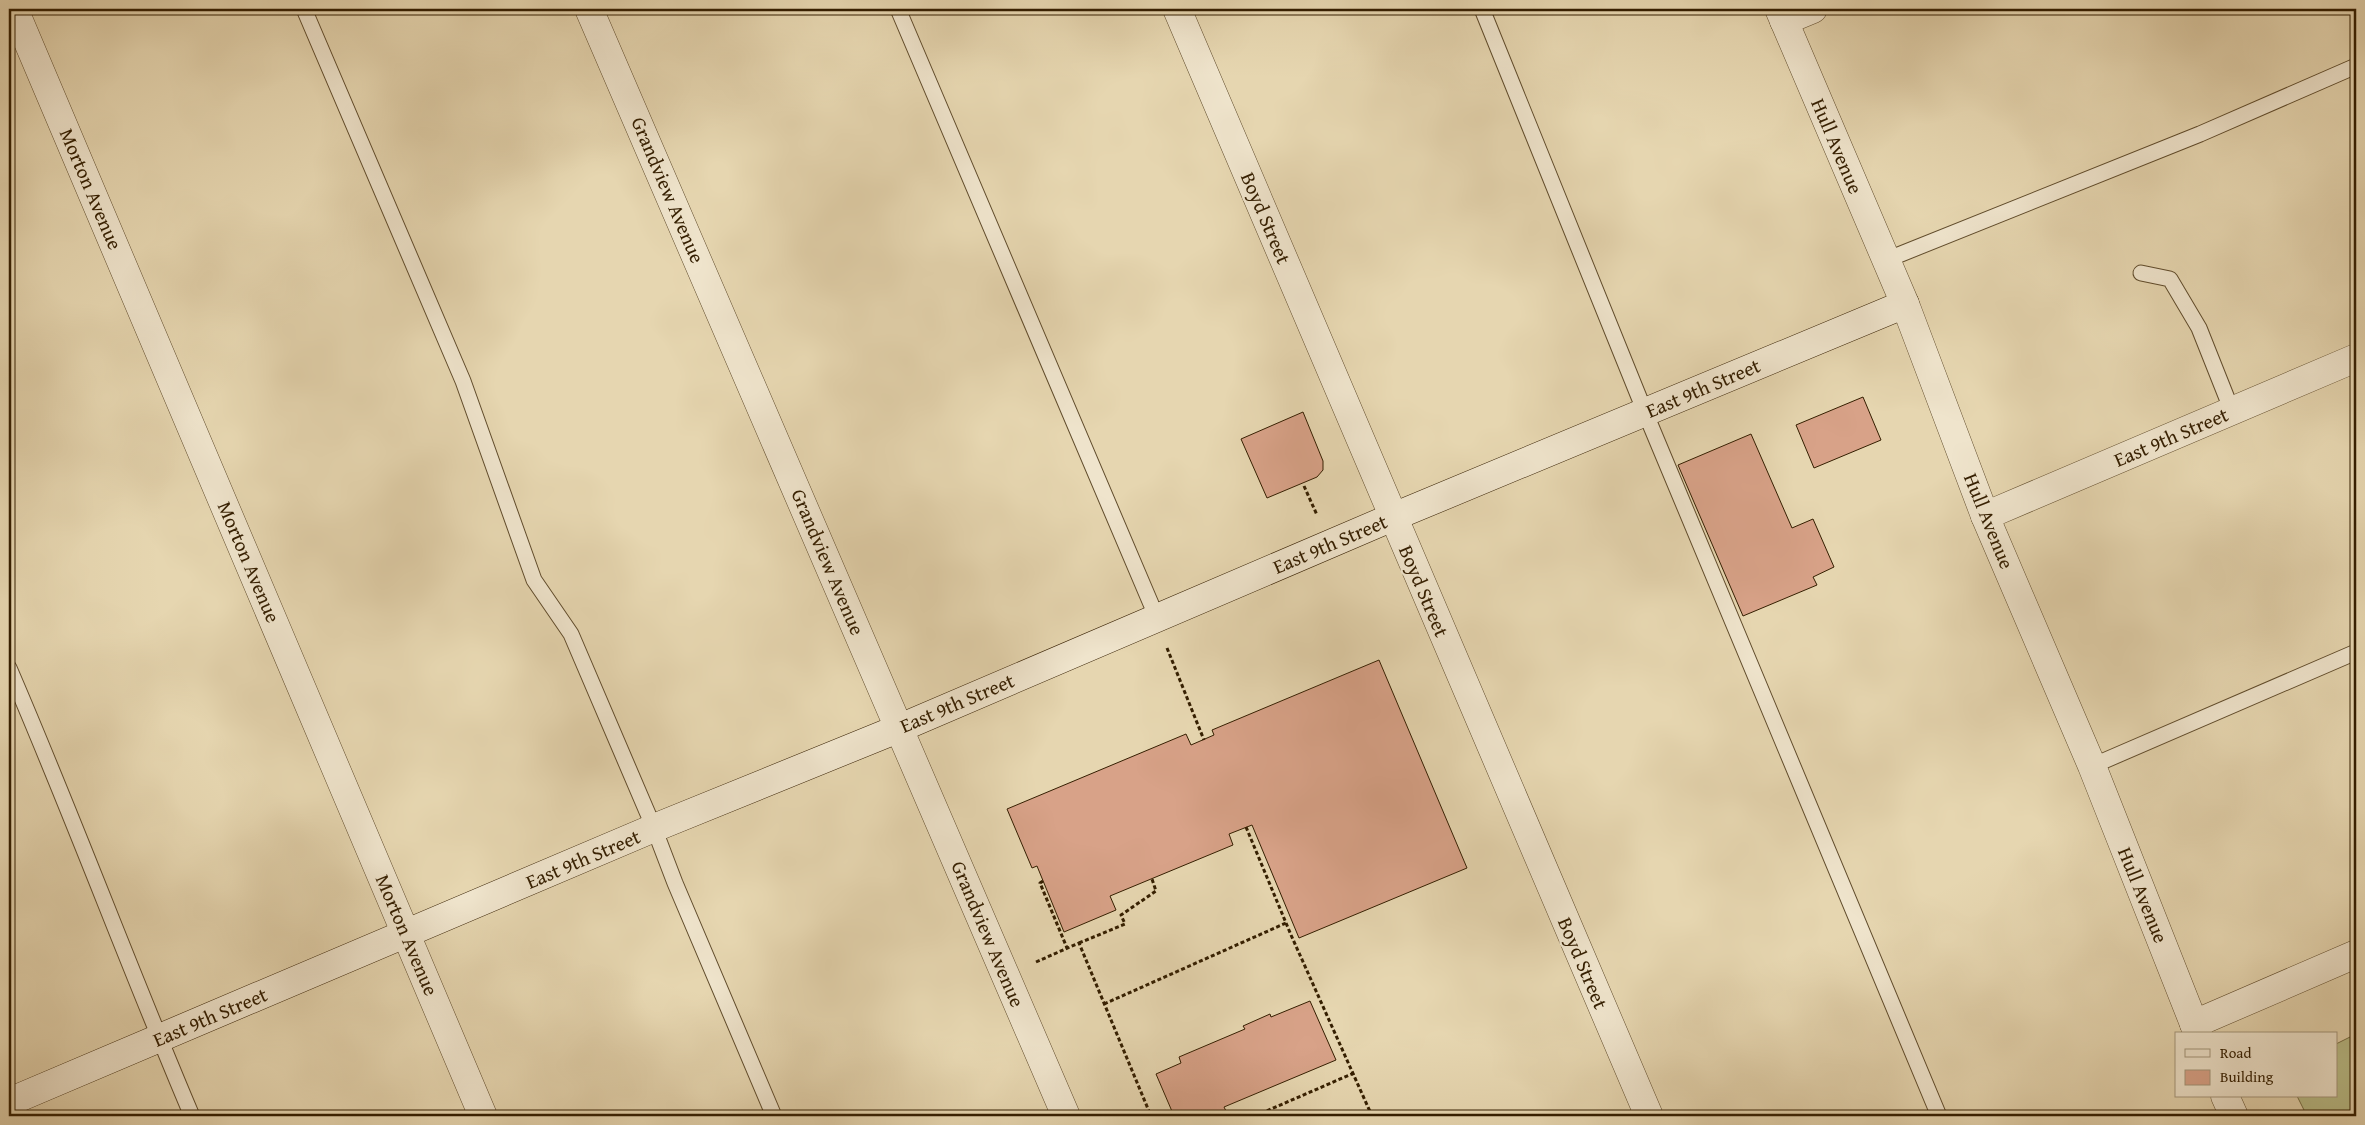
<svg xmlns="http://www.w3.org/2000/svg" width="2365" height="1125" font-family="'Gentium Book Plus',serif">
<rect width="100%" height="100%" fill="#e6d6b0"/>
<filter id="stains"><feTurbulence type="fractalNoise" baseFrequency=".004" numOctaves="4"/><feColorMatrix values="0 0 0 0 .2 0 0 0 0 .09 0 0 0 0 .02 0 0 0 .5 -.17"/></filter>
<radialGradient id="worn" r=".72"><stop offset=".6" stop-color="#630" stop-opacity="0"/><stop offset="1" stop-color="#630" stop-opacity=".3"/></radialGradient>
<polygon fill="#b9bd88" stroke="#766e44" points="2356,1034 2356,1116 2307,1116 2297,1096 2336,1096 2336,1044"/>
<g fill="#d8a288" stroke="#341e00">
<polygon points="1863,397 1881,440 1814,468 1796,425"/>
<polygon points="1303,412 1323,461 1323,470 1317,477 1267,498 1241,439"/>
<polygon points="1751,434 1792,528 1813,519 1834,567 1813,577 1817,585 1743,616 1678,465"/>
<polygon points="1379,660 1467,868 1299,938 1252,825 1229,834 1233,845 1110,896 1116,910 1064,932 1037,866 1032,868 1007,809 1186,734 1191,745 1214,735 1212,730"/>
<polygon points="1310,1001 1336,1060 1224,1107 1226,1111 1215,1116 1202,1116 1200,1111 1187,1116 1174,1116 1156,1074 1181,1063 1179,1057 1245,1029 1243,1026 1270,1014 1271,1017"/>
</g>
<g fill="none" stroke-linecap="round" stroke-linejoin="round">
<defs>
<g id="lane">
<polyline points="304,9 463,381 534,580 571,634 654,828 675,883 774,1116"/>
<polyline points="898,9 1157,618"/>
<polyline points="1482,9 1645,412 1939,1116"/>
<polyline points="1886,260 2200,134 2356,66"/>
<polyline points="2141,273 2170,279 2199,328 2232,411"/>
<path d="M9 668C73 816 129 968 192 1116"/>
<polyline points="2092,766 2356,652"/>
</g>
<g id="street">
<polyline points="14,9 483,1116"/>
<polyline points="589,9 1066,1116"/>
<polyline points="1177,9 1649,1116"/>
<polyline points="1779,9 1905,304 1985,516 2092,766 2198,1034"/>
<polyline points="1784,21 1813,9"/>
<polyline points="1985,516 2356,358"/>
<polyline points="2194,1024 2356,954"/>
<polyline points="2225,1096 2234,1116"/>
</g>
<polyline id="secondary" points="9,1102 654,828 900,728 1393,517 1905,304"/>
</defs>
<use href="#lane" stroke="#604c2c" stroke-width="17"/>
<use href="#street" stroke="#604c2c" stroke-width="29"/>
<use href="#secondary" stroke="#341e00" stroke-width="29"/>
<g stroke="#341e00" stroke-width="3" stroke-dasharray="4 2.5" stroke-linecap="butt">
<polyline points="1304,486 1317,515"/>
<polyline points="1167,648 1204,740"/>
<polyline points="1246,827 1291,935 1372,1116"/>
<polyline points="1043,881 1040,883 1067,948"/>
<polyline points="1079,943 1125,924 1121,915 1156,891 1152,879"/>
<polyline points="1036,962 1079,943 1151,1116"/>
<polyline points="1104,1004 1286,923"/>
<polyline points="1255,1116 1354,1073"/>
</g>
<use href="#lane" stroke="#efe4cc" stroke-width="15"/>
<use href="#street" stroke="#efe4cc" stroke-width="28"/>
<use href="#secondary" stroke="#efe4cc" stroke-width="28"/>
</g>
<g text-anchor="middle" stroke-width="4.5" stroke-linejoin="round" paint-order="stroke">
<g font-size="20" fill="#341e00" stroke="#efe4cc">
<text transform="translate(1837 146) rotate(67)" y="7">Hull Avenue</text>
<text transform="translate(91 189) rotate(67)" y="7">Morton Avenue</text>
<text transform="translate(668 190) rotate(67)" y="7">Grandview Avenue</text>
<text transform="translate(1266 218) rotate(67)" y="7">Boyd Street</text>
<text transform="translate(1703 388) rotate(-23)" y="7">East 9th Street</text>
<text transform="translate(2171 437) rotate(-23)" y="7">East 9th Street</text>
<text transform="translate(1989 521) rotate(68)" y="7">Hull Avenue</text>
<text transform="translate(1330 544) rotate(-23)" y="7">East 9th Street</text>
<text transform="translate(249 562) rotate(67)" y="7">Morton Avenue</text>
<text transform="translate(828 562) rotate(67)" y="7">Grandview Avenue</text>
<text transform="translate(1424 591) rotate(67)" y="7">Boyd Street</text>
<text transform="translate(957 703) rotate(-23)" y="7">East 9th Street</text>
<text transform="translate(583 859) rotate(-23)" y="7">East 9th Street</text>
<text transform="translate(2143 895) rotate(68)" y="7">Hull Avenue</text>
<text transform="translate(988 934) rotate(67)" y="7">Grandview Avenue</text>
<text transform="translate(407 935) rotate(67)" y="7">Morton Avenue</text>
<text transform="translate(1583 963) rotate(67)" y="7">Boyd Street</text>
<text transform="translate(210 1017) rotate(-23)" y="7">East 9th Street</text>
</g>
</g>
<rect width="2365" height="1125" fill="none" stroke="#e6d6b0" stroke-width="30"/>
<rect x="10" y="10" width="2345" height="1105" fill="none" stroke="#341e00" stroke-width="2.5"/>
<rect x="15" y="15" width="2335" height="1095" fill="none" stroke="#341e00"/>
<rect x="2175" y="1032" width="162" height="65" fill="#efe4cc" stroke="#a4957a"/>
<rect x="2185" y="1049" width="25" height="8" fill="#efe4cc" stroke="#a4957a"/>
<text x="2220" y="1058" font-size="15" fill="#341e00">Road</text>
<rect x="2185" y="1070" width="25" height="15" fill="#d8a288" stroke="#a4957a"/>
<text x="2220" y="1082" font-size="15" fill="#341e00">Building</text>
<rect width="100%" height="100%" filter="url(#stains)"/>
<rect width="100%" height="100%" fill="url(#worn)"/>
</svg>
